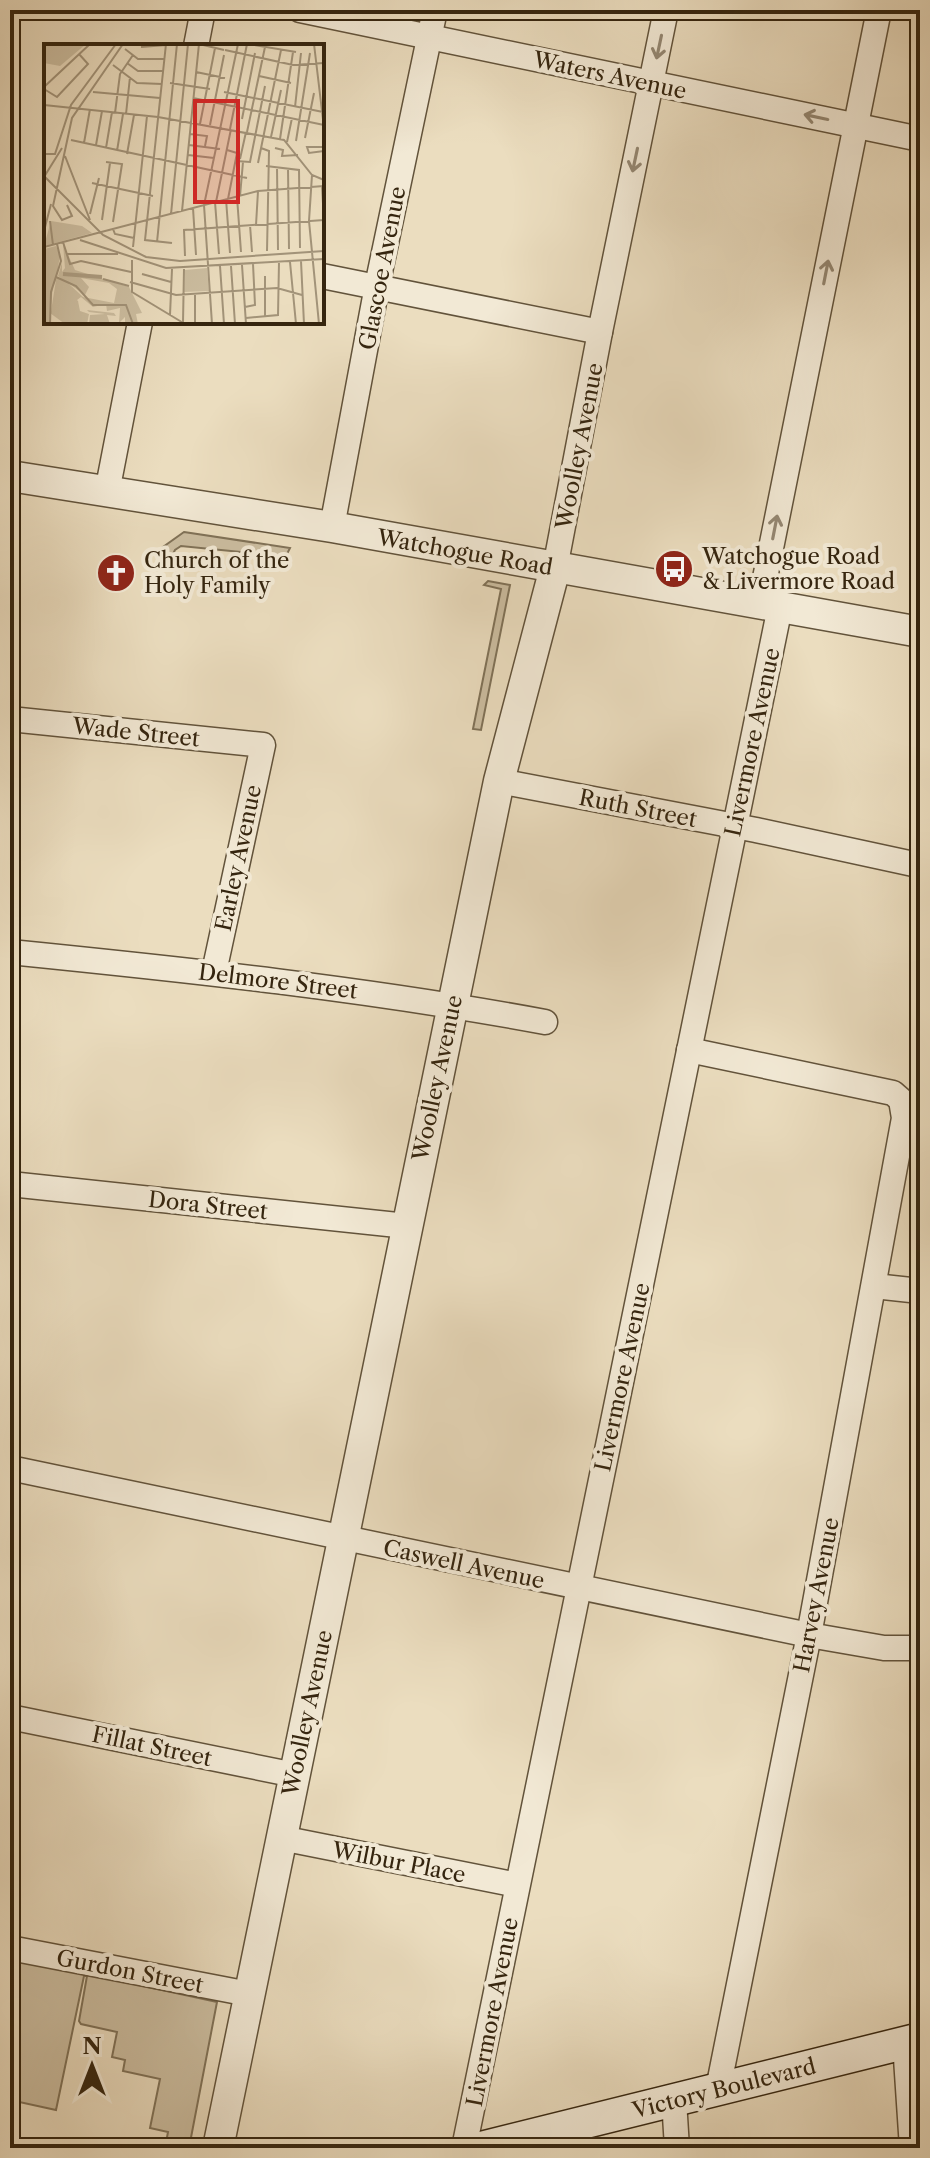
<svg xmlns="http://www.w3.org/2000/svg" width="930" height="2158" font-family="'Libre Caslon Text',serif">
<rect width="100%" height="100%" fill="#ebddbf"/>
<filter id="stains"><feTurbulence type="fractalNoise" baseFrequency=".0025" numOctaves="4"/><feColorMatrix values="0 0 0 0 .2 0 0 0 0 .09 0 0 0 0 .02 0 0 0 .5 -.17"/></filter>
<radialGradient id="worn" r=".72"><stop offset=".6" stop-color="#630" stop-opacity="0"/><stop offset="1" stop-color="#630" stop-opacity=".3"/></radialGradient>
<g fill="#ccbea1" stroke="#807258" stroke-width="2">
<polygon points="184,532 290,548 287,554 280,556 181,546 175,550 171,558 163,547"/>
<polygon points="488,581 510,585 481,730 473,729 501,589 484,585"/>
<polygon points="10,1957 217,2002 189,2148 165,2148 168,2132 150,2128 160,2079 123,2071 125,2060 112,2057 117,2032 81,2024 79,2021 87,1976 84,1976 56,2110 10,2100"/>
</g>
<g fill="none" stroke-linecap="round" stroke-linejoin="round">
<defs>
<g id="minor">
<polyline points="300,10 920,139"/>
<polyline points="196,46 203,10"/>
<polyline points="322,276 600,332"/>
<polyline points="107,492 140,322"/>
<polyline points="332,527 377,286 435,10"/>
<polyline points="555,568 600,332 666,10"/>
<polyline points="760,603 879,10"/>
<polyline points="10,719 263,745 214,972"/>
<polyline points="499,781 756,830 918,865"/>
<path d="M10 952C189 970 368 989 545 1022"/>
<polyline points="689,1050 893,1093 901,1100 904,1118 809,1635 718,2089"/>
<polyline points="10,1184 407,1226"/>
<polyline points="874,1286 920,1291"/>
<polyline points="10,1468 809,1635 884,1648 920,1648"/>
<polyline points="10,1717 295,1775"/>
<polyline points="281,1838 517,1885"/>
<polyline points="10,1948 249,1994"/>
<polyline points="905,2043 912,2148"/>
<polyline points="674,2100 677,2148"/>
<polyline points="464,2148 780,607"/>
</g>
<g id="tertiary">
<polyline points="10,476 332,527 920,632"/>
<polyline points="218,2148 499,781 555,568"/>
</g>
<polyline id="secondary" points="481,2148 920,2039"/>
</defs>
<use href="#minor" stroke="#62533b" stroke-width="27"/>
<use href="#tertiary" stroke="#62533b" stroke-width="33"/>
<use href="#secondary" stroke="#35250f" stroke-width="35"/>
<use href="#minor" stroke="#f2e9d5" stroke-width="24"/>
<use href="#tertiary" stroke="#f2e9d5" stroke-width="30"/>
<use href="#secondary" stroke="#f2e9d5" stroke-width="32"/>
</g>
<defs><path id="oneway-shaft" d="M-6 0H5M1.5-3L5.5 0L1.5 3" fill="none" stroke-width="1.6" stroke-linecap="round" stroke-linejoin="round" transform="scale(2)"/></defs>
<g stroke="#948772">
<use href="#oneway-shaft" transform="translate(659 47) rotate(102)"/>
<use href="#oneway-shaft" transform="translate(816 117) rotate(-168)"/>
<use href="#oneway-shaft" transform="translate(635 160) rotate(102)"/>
<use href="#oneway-shaft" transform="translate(826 272) rotate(-79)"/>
<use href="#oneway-shaft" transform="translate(775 527) rotate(-79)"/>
</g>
<defs>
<symbol id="bus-disc" viewBox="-11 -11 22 22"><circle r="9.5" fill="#8f2418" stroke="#f2e9d5"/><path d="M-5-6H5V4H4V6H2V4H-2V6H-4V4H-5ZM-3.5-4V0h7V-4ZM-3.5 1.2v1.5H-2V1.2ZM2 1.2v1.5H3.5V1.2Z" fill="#fff"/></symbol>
<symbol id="church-disc" viewBox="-11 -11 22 22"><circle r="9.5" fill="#8f2418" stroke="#f2e9d5"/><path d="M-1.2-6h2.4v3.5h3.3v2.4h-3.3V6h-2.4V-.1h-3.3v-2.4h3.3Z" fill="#fff"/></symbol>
</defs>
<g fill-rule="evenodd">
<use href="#bus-disc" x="652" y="547" width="44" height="44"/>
<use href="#church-disc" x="94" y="551" width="44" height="44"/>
</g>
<g text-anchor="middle" stroke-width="8" stroke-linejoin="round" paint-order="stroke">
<g font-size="22" fill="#35250f" stroke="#f2e9d5">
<text transform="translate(610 75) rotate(12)" y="8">Waters Avenue</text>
<text transform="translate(382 268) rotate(-79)" y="8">Glascoe Avenue</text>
<text transform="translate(579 446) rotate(-79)" y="8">Woolley Avenue</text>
<text transform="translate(465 552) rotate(10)" y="8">Watchogue Road</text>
<text transform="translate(136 732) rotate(6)" y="8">Wade Street</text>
<text transform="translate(752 742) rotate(-78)" y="8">Livermore Avenue</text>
<text transform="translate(638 808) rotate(11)" y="8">Ruth Street</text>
<text transform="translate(238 858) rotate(-78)" y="8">Earley Avenue</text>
<text transform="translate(278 981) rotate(7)" y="8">Delmore Street</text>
<text transform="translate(437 1078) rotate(-78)" y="8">Woolley Avenue</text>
<text transform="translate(208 1205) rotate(6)" y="8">Dora Street</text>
<text transform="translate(622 1377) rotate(-78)" y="8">Livermore Avenue</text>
<text transform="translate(464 1564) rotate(12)" y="8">Caswell Avenue</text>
<text transform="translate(816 1595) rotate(-79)" y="8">Harvey Avenue</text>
<text transform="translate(307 1713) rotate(-78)" y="8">Woolley Avenue</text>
<text transform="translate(152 1746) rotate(12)" y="8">Fillat Street</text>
<text transform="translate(399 1862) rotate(11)" y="8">Wilbur Place</text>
<text transform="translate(130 1971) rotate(11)" y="8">Gurdon Street</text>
<text transform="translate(492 2012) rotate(-79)" y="8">Livermore Avenue</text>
<text transform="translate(724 2088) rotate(-14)" y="8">Victory Boulevard</text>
</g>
<g font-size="22" fill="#35250f" stroke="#f2e9d5" text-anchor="start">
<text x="702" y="564">Watchogue Road<tspan x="702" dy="25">&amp; Livermore Road</tspan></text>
<text x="144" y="568">Church of the<tspan x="144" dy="25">Holy Family</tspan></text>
</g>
</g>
<g transform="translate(44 44)">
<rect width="280" height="280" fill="#ebddbf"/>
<path d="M0 0H42L16 22 0 19ZM7 177 38 182 48 189 0 202ZM19 200 31 226 85 243 98 269 92 270 94 280H81V273L75 279 76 264 63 267 62 260 49 263 37 253 33 256 43 266 70 269 72 272 63 271 66 280H45L46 271 61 270 45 268 34 257 36 267 45 270 43 280H21L6 269 9 242 13 234 18 235 14 232 18 219V228L21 224ZM37 234 65 239 73 245 70 259 39 253 24 239 41 251 45 243ZM12 202 16 211 5 280H0V205ZM163 224 165 247 140 248 141 226Z" fill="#ccbea1" fill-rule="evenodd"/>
<path fill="none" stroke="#ad9e83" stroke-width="4" d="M19 230 58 233"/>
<path fill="none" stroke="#a29379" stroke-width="2" d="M122 0 101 196 128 199M204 0 252 8M270 0 280 84M97 3 122 1M81 5 94 15H120M181 6 249 21 280 19M83 19 94 27H119M69 21 93 39 118 40M152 28 181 34M215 32 247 39M126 39 166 45M0 43 46 0M0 45 13 53 44 20 35 10M49 48 116 54M180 48 279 68M149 54 280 81M0 61 114 73 240 96 268 131 280 136M251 63 257 9M71 69 76 30 89 11M82 70 86 33M198 75 211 9M156 80 171 4M166 81 180 11M186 85 203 0M203 88 221 3M146 90 163 92 161 102M227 93 237 46M261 94 270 49M236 95 249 8M27 96 203 134M252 97 266 9M243 98 248 74M40 99 46 65M52 101 58 67M145 101 176 105M280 103H263L265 109 280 107M62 104 68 68M217 104 225 107 223 207M231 104 239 106 238 112 254 111M183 106 193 109 184 155M73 107 79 70M0 110H11L27 61 72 0M83 110 90 71M144 111 170 114M21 112 46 176M196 115 202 88M192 117 206 118 221 42M62 118 78 120 69 178M214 119 237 6M222 122 255 126 256 204M233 123 234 206M244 124 245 205M268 131 265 177 275 280M0 132 59 191 102 213 136 217 280 207M0 133 18 104M48 139 109 152M278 142 280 177M196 152 199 118M193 153 197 208M182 155 186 209M171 158 175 210M172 158 187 85M23 161 28 172 18 176 9 162 28 74 79 0M149 164 152 211M138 167 155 0 180 6M46 170 55 134M127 170 144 0M58 176 66 119M6 177 9 201M206 181 208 208M212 181 214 147M69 185 71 190 90 194M0 187 7 160M36 196 122 224 280 215M19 198 26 220 37 217 87 228M113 198 133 0M0 203 214 147 280 142M89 203 103 72M23 210H74M141 212 140 186 280 176M88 216V248L141 280M257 217 260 280M246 218 252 280M198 221 202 280M176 222 180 280M187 222 191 280M98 230 127 238M221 232V272M12 233 32 242 49 261H82L89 280M59 235 85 242M86 238 132 251 233 244 258 251M201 263 211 261 209 220M126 271 128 225M202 274 234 271 235 218M139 278 140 225M6 280 7 248 17 217 13 200M151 280V250M168 280 160 161 194 0"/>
<path fill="#d62828" fill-opacity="0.15" stroke="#d62828" stroke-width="4" d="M151 57H194V158H151Z"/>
<rect width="280" height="280" fill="none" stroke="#35250f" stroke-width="4"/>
</g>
<rect width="930" height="2158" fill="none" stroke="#ebddbf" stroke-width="40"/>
<rect x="12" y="12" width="906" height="2134" fill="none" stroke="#35250f" stroke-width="4"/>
<rect x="20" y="20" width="890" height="2118" fill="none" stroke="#35250f" stroke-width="2"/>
<g transform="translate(92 2066)" stroke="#f2e9d5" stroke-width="6" paint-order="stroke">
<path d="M0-6L14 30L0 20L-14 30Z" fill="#35250f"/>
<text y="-12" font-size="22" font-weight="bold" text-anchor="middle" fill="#35250f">N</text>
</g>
<rect width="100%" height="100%" filter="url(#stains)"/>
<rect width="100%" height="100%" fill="url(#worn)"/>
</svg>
